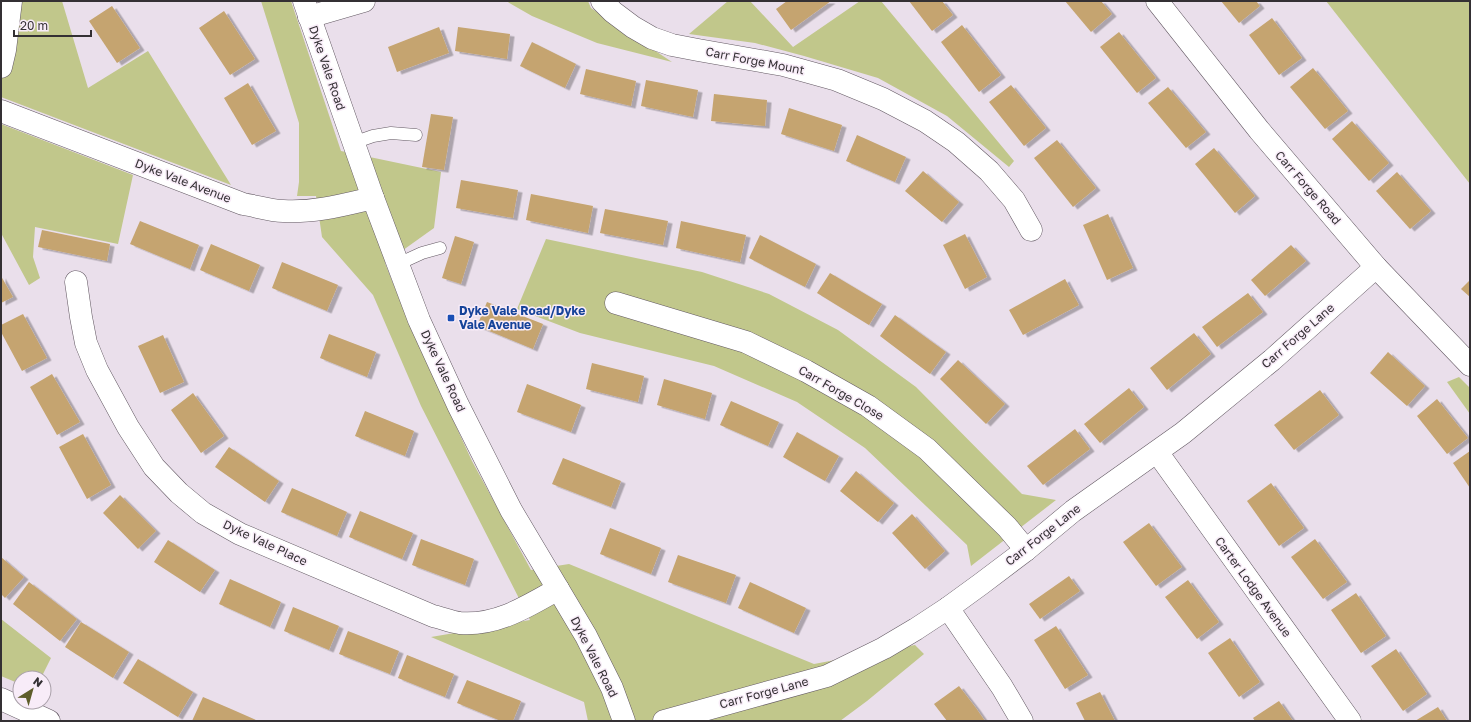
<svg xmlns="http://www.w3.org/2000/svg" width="1471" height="722" font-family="'Golos Text',sans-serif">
<defs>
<filter id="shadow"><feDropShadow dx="4.5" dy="2.5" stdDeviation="0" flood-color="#0004"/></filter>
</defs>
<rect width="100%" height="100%" fill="#eadfeb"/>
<g fill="#c1c78b">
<polygon points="1,1 62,1 88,88 148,51 231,185 1,97"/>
<polygon points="261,1 291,1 341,151 441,172 434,228 385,263 412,331 472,461 531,570 569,564 814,664 915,645 924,654 867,701 840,721 588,721 584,702 431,637 530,620 421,406 373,295 322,237 316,196 297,196 299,182 299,123"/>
<polygon points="506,1 588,1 591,8 672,62 597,43 532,16"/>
<polygon points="728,1 750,1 793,47 860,1 881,1 1014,161 1009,167 947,116 878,78 804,56 755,43 689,34"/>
<polygon points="1326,1 1470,1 1470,184"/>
<polygon points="1,124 133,175 118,244 35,227 33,257 40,278 29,285 1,233"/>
<polygon points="546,239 702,272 769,294 838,330 916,387 1022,494 1056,500 971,566 967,545 865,448 797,402 714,366 580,333 517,309"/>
<polygon points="1459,377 1470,388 1470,414 1447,382"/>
<polygon points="1,619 51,658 41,678 20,678 20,684 1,676"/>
</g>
<g fill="#c5a46f" filter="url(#shadow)">
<polygon points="787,1 831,1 791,30 776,9"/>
<polygon points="909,1 942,1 953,15 932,31"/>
<polygon points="1065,1 1101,1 1112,14 1091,32"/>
<polygon points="1221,1 1256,1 1260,6 1239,23"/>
<polygon points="112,6 140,48 117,63 89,21"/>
<polygon points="224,11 255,59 230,75 199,28"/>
<polygon points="1272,18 1302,58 1279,75 1249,35"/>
<polygon points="962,25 1001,75 979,92 941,42"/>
<polygon points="439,27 449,53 397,72 388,47"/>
<polygon points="458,27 510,34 507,59 455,51"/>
<polygon points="1119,32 1156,78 1137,93 1100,47"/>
<polygon points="532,42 576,64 565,88 520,66"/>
<polygon points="1313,68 1348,111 1325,129 1290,87"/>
<polygon points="586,69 636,81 631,106 580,94"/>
<polygon points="646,80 698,90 693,117 641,106"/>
<polygon points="248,83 276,131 252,145 224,98"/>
<polygon points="1011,85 1046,128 1024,146 989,102"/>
<polygon points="1168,87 1206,132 1186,148 1148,103"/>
<polygon points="714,94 767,100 765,126 711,121"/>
<polygon points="789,108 842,125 834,151 781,134"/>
<polygon points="431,114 453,117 444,170 422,167"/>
<polygon points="1352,121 1389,163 1369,181 1332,139"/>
<polygon points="857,135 906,157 895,182 846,161"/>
<polygon points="1057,140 1096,188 1073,207 1034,158"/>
<polygon points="1214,148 1255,196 1235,213 1195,164"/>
<polygon points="923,171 959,202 942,222 905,191"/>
<polygon points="1397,172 1431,211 1410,229 1376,191"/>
<polygon points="461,180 518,190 513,218 456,208"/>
<polygon points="531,194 593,206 588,233 526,220"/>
<polygon points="605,209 668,221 663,245 600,233"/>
<polygon points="1108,214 1133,268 1107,280 1083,225"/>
<polygon points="140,221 199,245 190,269 130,244"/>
<polygon points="681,221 746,235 740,262 676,248"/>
<polygon points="42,230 110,244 107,261 38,247"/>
<polygon points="965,234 987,277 965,289 943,245"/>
<polygon points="760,235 816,264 805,287 749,258"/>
<polygon points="455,236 474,242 461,284 442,278"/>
<polygon points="211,244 260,265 249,291 200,270"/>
<polygon points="1291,245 1306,261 1265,296 1251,280"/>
<polygon points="282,262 338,285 327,311 272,288"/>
<polygon points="830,273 882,304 869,325 817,293"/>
<polygon points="1,276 13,297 1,303"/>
<polygon points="1065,279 1079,305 1023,335 1009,310"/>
<polygon points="1470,280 1470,297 1461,289"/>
<polygon points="1248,293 1263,312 1217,347 1202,327"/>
<polygon points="487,302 543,324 533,349 477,326"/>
<polygon points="23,314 47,358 22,371 1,332 1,325"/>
<polygon points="895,315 946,352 930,374 880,336"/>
<polygon points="1194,333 1211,354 1167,390 1150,368"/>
<polygon points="329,334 376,352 367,377 320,358"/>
<polygon points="163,335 184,382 160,393 138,346"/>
<polygon points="1388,352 1425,386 1407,406 1370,373"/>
<polygon points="958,360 1005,404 986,424 940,379"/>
<polygon points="592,363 644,376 638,402 586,389"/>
<polygon points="52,374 80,422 57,435 30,387"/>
<polygon points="664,379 712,393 705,419 657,405"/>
<polygon points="527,384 581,405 571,432 517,412"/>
<polygon points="1129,388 1144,407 1100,443 1084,424"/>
<polygon points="1320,390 1339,415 1294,450 1274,425"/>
<polygon points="193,393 224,436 201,453 171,410"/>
<polygon points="1437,399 1468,438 1447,454 1417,416"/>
<polygon points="731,401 779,422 768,446 720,425"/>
<polygon points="365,411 414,431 405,456 355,436"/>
<polygon points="1075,429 1090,449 1043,485 1027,466"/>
<polygon points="797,432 839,456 825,481 783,457"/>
<polygon points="83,434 111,485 87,499 59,447"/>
<polygon points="229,447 279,481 265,502 215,467"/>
<polygon points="1470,451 1470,488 1453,463"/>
<polygon points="563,458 621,481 611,507 552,484"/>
<polygon points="856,471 894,503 878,522 840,491"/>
<polygon points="1271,483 1304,528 1279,546 1247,501"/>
<polygon points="292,488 347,512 337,536 281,512"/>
<polygon points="120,495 156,531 138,549 103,513"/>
<polygon points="360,511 413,533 402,559 349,537"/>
<polygon points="912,514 945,551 925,569 892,533"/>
<polygon points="1149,523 1182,567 1156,586 1123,542"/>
<polygon points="610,528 661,548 651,574 600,554"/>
<polygon points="421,539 474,559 465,585 412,565"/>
<polygon points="1315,539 1347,582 1323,599 1291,557"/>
<polygon points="168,540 215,570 200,592 154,562"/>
<polygon points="678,555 736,575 726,603 668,582"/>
<polygon points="1,557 24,577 5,598 1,594"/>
<polygon points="1069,576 1080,591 1040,619 1029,604"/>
<polygon points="230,579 281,602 270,627 219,604"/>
<polygon points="1188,580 1219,622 1197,639 1165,597"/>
<polygon points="29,582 77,619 60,641 13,604"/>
<polygon points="750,582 806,608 794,633 738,608"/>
<polygon points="1356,593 1386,636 1361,653 1331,610"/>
<polygon points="293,607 339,626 329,650 284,631"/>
<polygon points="81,622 129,652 113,678 65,647"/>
<polygon points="1056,626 1088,675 1065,689 1034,640"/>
<polygon points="348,631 399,651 390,674 339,654"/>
<polygon points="1230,638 1260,682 1239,697 1208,653"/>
<polygon points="1396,649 1427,694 1403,711 1371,666"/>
<polygon points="407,655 454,674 445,697 398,678"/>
<polygon points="138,659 193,692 178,717 123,683"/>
<polygon points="467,680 521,701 513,721 501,721 457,703"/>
<polygon points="959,686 976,708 985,721 947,721 934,704"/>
<polygon points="1100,692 1115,721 1085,721 1076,703"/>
<polygon points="203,697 231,709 258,721 192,721"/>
<polygon points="1279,701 1293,721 1255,721 1253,718"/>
<polygon points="1438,707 1447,721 1415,721"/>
</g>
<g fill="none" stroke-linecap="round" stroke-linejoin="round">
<defs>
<g id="lane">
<polyline points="353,143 373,136 391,133 416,135"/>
<polyline points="398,264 422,253 440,248"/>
</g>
<g id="street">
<polyline points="304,1 373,198 419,320 458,405 511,510 586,636 612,688 624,721"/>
<polyline points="602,1 613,12 633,27 652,38 672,45 698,50 783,65 837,80 883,99 925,121 956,142 989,171 1014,200 1031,230"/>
<polyline points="1157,1 1259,130 1376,267 1470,365"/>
<polyline points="309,17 364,1"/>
<polyline points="1,67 5,50 11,1"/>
<path d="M1 111 243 204C256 206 270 211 283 211 314 213 343 205 373 198"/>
<path d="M76 282 81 317 86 343 97 370 128 427 154 467 179 493 203 513 240 534 433 616C442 618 451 622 460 623 497 626 528 606 558 589"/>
<polyline points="616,303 746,342 806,371 868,406 927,449 1007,527 1026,550"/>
<polyline points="1157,452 1350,721"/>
<polyline points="948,608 1002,687 1022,721"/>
<polyline points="664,721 827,676 884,648 916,629 948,608 981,584 1026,550 1073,511 1183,433 1272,360 1376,267"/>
</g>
<polyline id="secondary" points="1,699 49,721"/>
</defs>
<use href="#lane" stroke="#635963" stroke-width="13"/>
<use href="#street" stroke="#635963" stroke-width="23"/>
<use href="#secondary" stroke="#635963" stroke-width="23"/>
<use href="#lane" stroke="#fff" stroke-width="12"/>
<use href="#street" stroke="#fff" stroke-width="22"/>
<use href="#secondary" stroke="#fff" stroke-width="22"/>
</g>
<rect fill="#1a4fb4" stroke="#f8ecf8" stroke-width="1.5" x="447" y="314" width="8" height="8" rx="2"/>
<g text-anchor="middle" stroke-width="3" stroke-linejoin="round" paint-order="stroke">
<g font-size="12" fill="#343034" stroke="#f8ecf8">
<text transform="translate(755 61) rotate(11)" y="4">Carr Forge Mount</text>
<text transform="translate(327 68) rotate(71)" y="4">Dyke Vale Road</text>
<text transform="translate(183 181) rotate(21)" y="4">Dyke Vale Avenue</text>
<text transform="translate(1308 188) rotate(49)" y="4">Carr Forge Road</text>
<text transform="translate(1298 336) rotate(-41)" y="4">Carr Forge Lane</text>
<text transform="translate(443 371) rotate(65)" y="4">Dyke Vale Road</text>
<text transform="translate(841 393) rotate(30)" y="4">Carr Forge Close</text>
<text transform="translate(1043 535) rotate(-38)" y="4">Carr Forge Lane</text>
<text transform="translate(265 543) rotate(25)" y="4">Dyke Vale Place</text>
<text transform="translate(1253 587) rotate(54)" y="4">Carter Lodge Avenue</text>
<text transform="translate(594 657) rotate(63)" y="4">Dyke Vale Road</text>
<text transform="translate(764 693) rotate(-15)" y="4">Carr Forge Lane</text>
</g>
<g font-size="12" font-weight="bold" fill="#164399" stroke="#f8ecf8" text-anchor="start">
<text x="459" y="315">Dyke Vale Road/Dyke<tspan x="459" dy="14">Vale Avenue</tspan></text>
</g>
</g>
<rect width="1471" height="722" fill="none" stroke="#343034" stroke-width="4"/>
<g transform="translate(32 690) rotate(37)"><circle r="19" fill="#f8ecf8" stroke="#aaa1aa"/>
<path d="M0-3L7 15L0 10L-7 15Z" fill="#5e5d2a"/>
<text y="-6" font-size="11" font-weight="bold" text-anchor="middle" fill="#343034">N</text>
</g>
<path d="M14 30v6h77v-6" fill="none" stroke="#343034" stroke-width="2"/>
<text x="20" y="30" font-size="12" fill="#343034" stroke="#f8ecf8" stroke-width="3" paint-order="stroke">20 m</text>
</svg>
